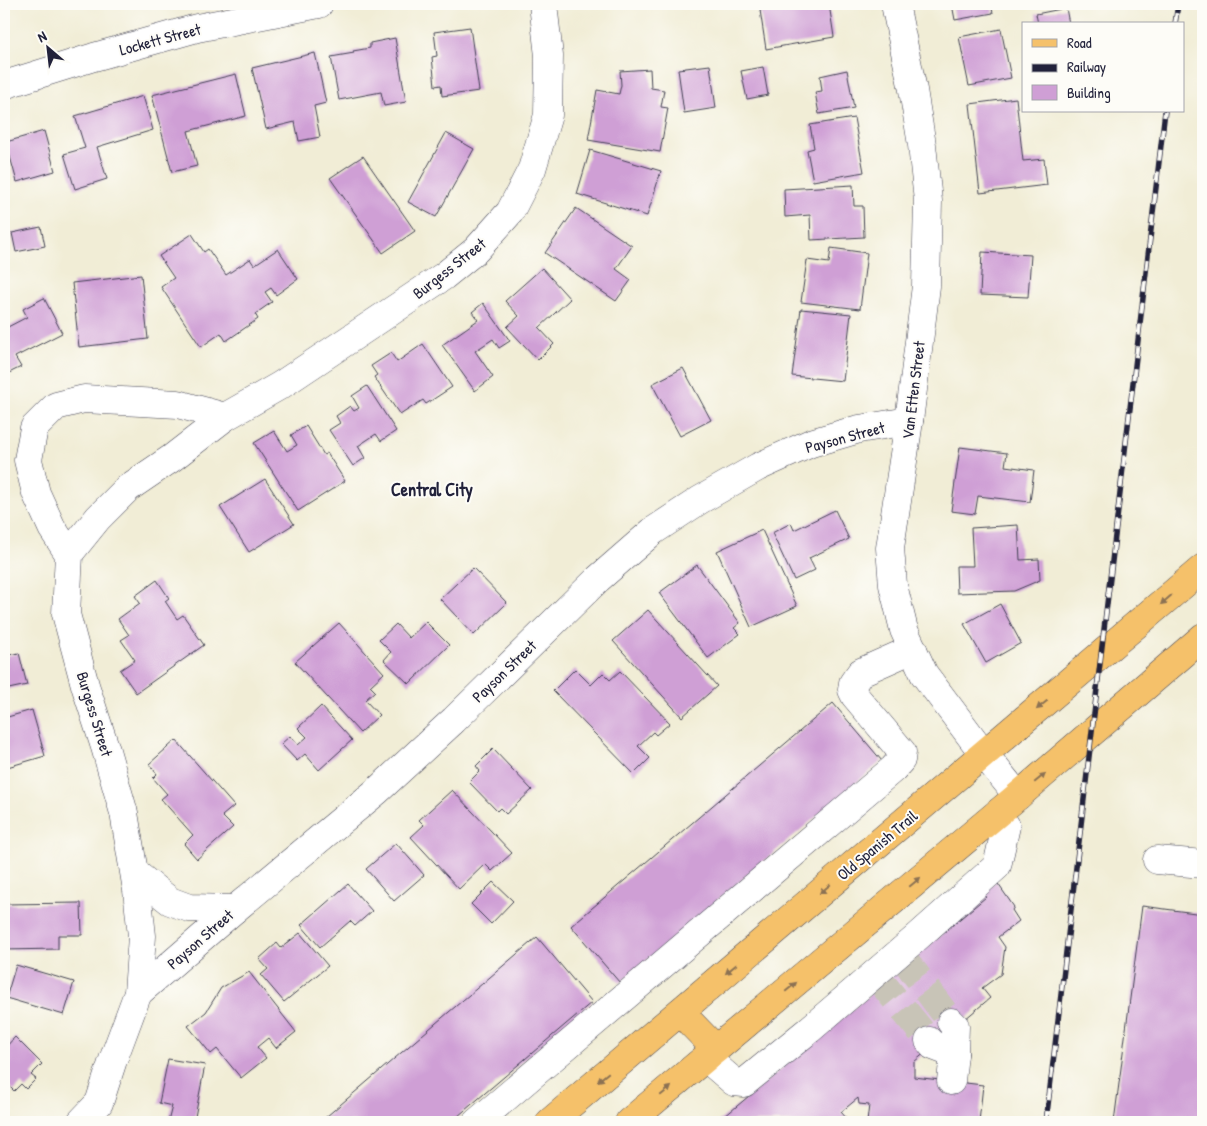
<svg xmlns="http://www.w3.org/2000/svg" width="1207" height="1126" font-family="'Patrick Hand',sans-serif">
<rect width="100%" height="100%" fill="#fdfcf7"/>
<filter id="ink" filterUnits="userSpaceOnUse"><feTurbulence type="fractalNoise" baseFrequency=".02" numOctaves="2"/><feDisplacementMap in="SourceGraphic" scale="10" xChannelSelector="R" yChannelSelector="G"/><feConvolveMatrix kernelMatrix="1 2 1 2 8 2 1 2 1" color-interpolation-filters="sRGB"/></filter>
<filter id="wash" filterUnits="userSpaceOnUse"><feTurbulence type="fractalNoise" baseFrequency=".0096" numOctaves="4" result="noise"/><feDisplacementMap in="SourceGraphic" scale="20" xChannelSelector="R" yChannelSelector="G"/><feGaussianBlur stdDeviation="1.12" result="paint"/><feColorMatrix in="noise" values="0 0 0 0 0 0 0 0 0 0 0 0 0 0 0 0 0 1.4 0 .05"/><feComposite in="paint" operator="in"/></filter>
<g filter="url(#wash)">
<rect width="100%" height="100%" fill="#f1edd6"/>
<g id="blocks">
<g fill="#cf9fd5">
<polygon points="794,4 798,4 798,7 808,6 808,8 829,4 834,37 766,49 760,10"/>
<polygon points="952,4 991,4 993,13 955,20"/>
<polygon points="1066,8 1069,24 1038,24 1036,14"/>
<polygon points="470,27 479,91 442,96 441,85 435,86 432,57 437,56 434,32"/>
<polygon points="1001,29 1011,78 969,86 959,37"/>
<polygon points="395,38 406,102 384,106 381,92 339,100 331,57 354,53 353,51 370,48 370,43"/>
<polygon points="315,53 326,103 314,106 320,137 299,141 295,122 266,129 252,68"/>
<polygon points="710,65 716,108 684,113 678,69"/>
<polygon points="763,67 768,95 747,99 741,71"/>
<polygon points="650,69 651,88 664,90 661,107 668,108 660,152 588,140 597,90 619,94 621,85 620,71"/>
<polygon points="847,70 854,108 819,114 815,92 822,91 820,76"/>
<polygon points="236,74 246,116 188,131 197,166 172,172 152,95"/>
<polygon points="143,96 153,130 97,147 107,179 75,189 64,154 85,148 75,116"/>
<polygon points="1016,98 1023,161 1044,159 1047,185 980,193 970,104"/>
<polygon points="854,118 864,172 813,181 807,150 814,148 810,125"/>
<polygon points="44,131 55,171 17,182 6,142"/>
<polygon points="446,133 474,149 436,217 408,202"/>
<polygon points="590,150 661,171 647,216 577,194"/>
<polygon points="363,156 415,231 383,253 330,178"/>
<polygon points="853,185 854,206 863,206 864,237 811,240 810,215 785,217 784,189"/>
<polygon points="576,208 632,246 616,269 631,280 616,301 545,253"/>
<polygon points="41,227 45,246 16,252 12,233"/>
<polygon points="192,234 204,252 208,249 226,275 250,259 254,265 278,249 298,279 276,295 271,288 265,292 272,302 255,314 258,319 226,341 221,333 201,347 161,287 174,278 159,256"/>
<polygon points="831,248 867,253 860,309 801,302 807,260 829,263"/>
<polygon points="982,252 1031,255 1028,297 980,295"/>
<polygon points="542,268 570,299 539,328 554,344 538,360 507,327 519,316 505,301"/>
<polygon points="141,275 148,339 79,347 72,283"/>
<polygon points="44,298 62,333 15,357 21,367 5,375 4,373 4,329 27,317 23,309"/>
<polygon points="483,303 510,341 499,348 493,339 475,351 493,377 475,391 442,345 478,320 472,312"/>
<polygon points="801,309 851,314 843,381 792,376"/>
<polygon points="423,344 452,387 426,404 423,400 400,415 374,377 377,375 371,366 391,353 397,362"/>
<polygon points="683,368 711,420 680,436 652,384"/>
<polygon points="367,386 396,431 381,441 376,434 358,446 365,458 353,466 329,430 340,423 336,416 350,406 354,411 359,408 352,396"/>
<polygon points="306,426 324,455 327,453 345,481 298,511 254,443 274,431 287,451 297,445 291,435"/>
<polygon points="960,447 1007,453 1005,466 1034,470 1030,502 978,496 975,514 951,511"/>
<polygon points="265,479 294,524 249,552 220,507"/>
<polygon points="835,510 849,539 809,558 815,570 794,580 772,533 791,523 794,530"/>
<polygon points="1018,525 1020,560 1039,559 1040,580 1014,591 957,593 956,566 973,566 971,528"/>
<polygon points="762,530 797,606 751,627 717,551"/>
<polygon points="697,565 740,623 734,628 740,634 708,658 659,593"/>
<polygon points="473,568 507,603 474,635 440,599"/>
<polygon points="157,580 169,598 165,601 177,619 183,615 204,645 136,693 120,670 135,660 121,640 129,635 118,619 140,603 135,596"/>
<polygon points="1000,604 1021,643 986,663 964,624"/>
<polygon points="648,610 717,686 682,717 613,641"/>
<polygon points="426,622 449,645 409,684 384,660 391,652 379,640 396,624 409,638"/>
<polygon points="339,623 384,673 370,686 375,691 365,700 379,715 360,733 295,662"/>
<polygon points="19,653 27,685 4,690 4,656"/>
<polygon points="575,669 591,685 603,673 610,680 620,671 670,723 656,735 653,732 638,746 650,758 634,774 553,691"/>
<polygon points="833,703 882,761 620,983 571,926"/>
<polygon points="321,706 352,740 319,770 305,754 297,761 281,744 290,736 298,745 307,737 298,728"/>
<polygon points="32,710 45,756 4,768 4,718"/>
<polygon points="176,740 234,806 222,816 233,827 197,859 184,844 193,835 161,799 167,794 153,778 157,774 149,764"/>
<polygon points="493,749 532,790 506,814 500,808 497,811 469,782 480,771 476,766"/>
<polygon points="452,790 512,853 492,871 485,864 459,889 411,837 424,825 419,820"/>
<polygon points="396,843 424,875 394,901 366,869"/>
<polygon points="996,881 1014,907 1012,910 1019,921 998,937 1005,947 1001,974 982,988 990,998 914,1062 914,1077 983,1085 979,1122 867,1122 869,1105 859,1104 858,1098 841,1112 848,1120 845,1122 718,1122 986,897 983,891"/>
<polygon points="493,882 513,901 491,924 471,904"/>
<polygon points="348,884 372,911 355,926 350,921 320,947 301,925"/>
<polygon points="81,903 82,935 58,935 58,949 4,950 4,904"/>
<polygon points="1142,906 1203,914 1203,1122 1114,1122"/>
<polygon points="300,933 328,966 284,1002 261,975 268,969 259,959 277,943 281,948"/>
<polygon points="537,937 592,1002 451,1122 320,1122"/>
<polygon points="16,965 74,982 64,1015 6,998"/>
<polygon points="249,972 296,1032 276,1048 268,1038 257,1047 266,1058 241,1078 217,1049 211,1054 188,1026 206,1012 221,988"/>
<polygon points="15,1037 42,1064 31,1075 36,1079 26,1089 21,1084 14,1091 4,1081 4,1049"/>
<polygon points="168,1059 205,1065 194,1122 168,1122 172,1106 159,1103"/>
</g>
</g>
</g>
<g filter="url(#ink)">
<use href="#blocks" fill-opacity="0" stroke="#414052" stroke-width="1"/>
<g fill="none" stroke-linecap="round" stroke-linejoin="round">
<g stroke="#c8c4b7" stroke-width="28" stroke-dasharray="28 14" stroke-linecap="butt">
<polyline points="902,956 951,1022"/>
<polyline points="877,977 929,1041"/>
</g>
<defs>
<g id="minor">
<polyline points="895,4 913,90 922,145 928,201 926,286 909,421 890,548 893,585 904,630 924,674 984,754 1018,796"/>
<polyline points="4,85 94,57 197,28 319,4"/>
<polyline points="69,554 98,518 128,488 172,458 225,417"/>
<polyline points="1157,860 1203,864"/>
<polyline points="135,873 170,901 189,908 235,909"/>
<polyline points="138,993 235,909 377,791 454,720 598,579 653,531 700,500 758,467 811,443 859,429 909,421"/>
<polyline points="929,1041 933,1046 954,1054 955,1026 951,1022"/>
<polyline points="706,1058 734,1082 744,1083 809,1030 914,940 997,866 1006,826 998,813"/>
<polyline points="951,1081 954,1054"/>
<polyline points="81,1122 99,1103 113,1060 138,993 142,936 137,890 124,813 105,747 85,685 66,614 69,554 52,528 36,493 28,460 34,428 56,406 84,399 178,404 225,417 281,385 444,276 476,250 510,212 532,169 548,115 549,56 543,4"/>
<polyline points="477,1122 893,769 901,760 902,752 855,696 852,690 853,683 861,672 913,649"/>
</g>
<g id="major">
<polyline points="680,1012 716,1049"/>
<polyline points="550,1122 1203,568"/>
<polyline points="629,1122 1018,796 1203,637"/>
</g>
</defs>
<use href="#minor" stroke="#414052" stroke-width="29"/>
<use href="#major" stroke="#414052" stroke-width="29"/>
<use href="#minor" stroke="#fff" stroke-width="28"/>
<use href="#major" stroke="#f5c16b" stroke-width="28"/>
<defs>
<g id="rail">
<polyline points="1175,24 1178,4"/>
<polyline points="1046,1122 1165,111"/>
</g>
</defs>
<use href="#rail" stroke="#22223b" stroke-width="5.5"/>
<use href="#rail" stroke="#fdfcf7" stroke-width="4" stroke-dasharray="11" stroke-linecap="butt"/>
</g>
<defs><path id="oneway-solid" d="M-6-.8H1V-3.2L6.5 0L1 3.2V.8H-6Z" transform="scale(1.25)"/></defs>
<g fill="#8c7253">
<use href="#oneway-solid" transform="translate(1166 600) rotate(139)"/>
<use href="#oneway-solid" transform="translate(1042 705) rotate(140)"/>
<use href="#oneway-solid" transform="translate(1040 778) rotate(-40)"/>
<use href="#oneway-solid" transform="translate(915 882) rotate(-40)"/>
<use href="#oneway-solid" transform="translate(825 889) rotate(140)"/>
<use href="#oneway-solid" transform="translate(731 969) rotate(140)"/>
<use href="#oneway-solid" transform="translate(791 987) rotate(-40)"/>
<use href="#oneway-solid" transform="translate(603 1077) rotate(140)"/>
<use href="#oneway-solid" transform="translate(666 1091) rotate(-40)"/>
</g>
</g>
<g text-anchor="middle" stroke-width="4" stroke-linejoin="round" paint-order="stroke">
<g font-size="16" fill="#22223b" stroke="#fdfcf7">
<text transform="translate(160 39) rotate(-15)" y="6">Lockett Street</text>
<text transform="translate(449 268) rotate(-38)" y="6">Burgess Street</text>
<text transform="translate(913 390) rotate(-83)" y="6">Van Etten Street</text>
<text transform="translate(845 437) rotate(-15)" y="6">Payson Street</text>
<text transform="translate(504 671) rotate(-44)" y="6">Payson Street</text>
<text transform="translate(95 714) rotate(73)" y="6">Burgess Street</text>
<text transform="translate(877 845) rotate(-40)" y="6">Old Spanish Trail</text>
<text transform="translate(200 939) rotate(-41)" y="6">Payson Street</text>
</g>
<g font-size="18" font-weight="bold" fill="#22223b" stroke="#fdfcf7">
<text x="432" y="496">Central City</text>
</g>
</g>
<rect width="1207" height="1126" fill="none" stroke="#fdfcf7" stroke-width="20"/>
<rect x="1022" y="22" width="162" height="90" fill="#fdfcf7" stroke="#a5a5ac"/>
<rect x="1032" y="39" width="25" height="8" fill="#f5c16b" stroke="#a5a5ac"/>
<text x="1067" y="48" font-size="15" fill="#22223b">Road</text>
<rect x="1032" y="64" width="25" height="8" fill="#22223b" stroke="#a5a5ac"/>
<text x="1067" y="72" font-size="15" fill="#22223b">Railway</text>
<rect x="1032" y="85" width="25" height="15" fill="#cf9fd5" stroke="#a5a5ac"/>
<text x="1067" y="98" font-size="15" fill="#22223b">Building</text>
<g transform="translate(48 48) rotate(332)" stroke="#fdfcf7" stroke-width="4" paint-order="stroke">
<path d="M0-4L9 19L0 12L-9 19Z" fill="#22223b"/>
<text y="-8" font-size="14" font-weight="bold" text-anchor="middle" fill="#22223b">N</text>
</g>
</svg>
